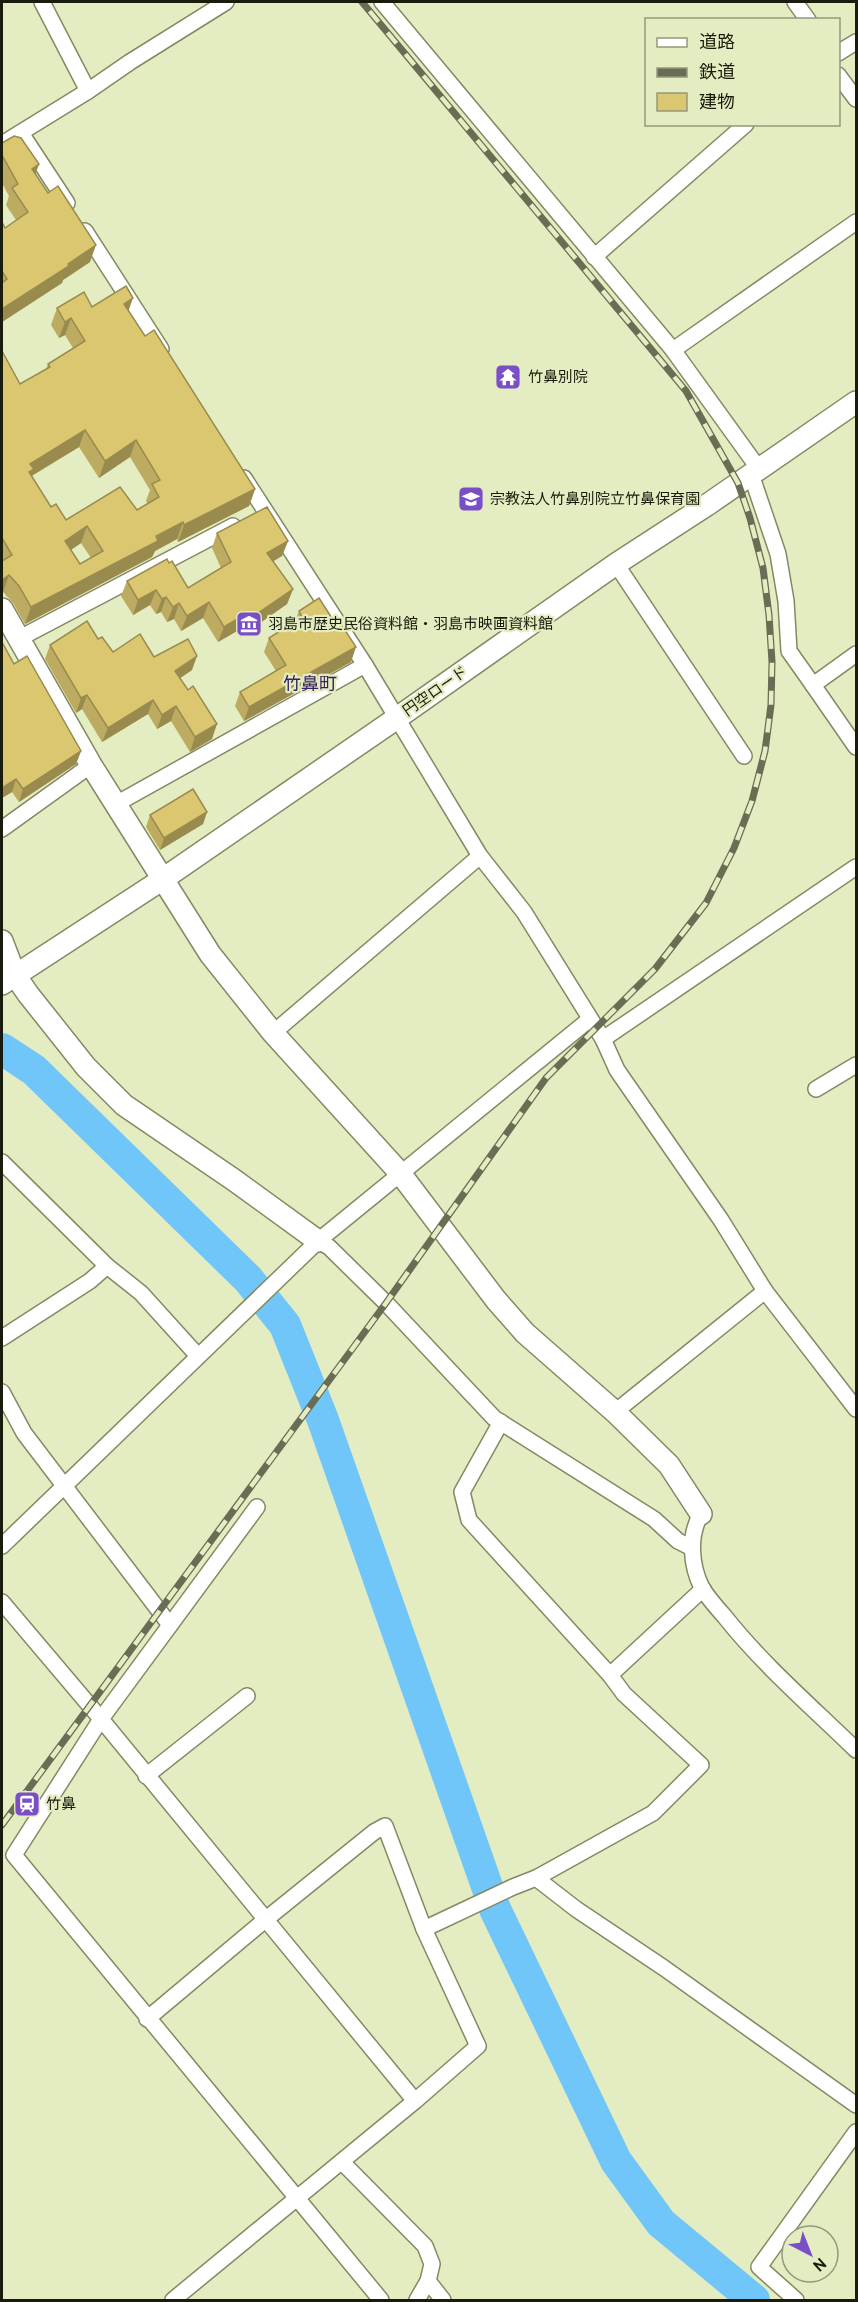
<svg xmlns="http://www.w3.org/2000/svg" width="858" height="2302" font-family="Overpass,'Noto Sans JP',sans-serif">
<rect width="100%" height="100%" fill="#e4ecc2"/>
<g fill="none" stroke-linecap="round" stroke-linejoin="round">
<polyline stroke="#70c6f9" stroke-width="32" points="2,1049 34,1070 248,1279 285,1325 323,1420 495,1909 616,2161 661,2223 754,2300"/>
<defs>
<g id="street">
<polyline points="42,2 88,91"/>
<polyline points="382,2 673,350 759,469"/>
<polyline points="795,2 808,20"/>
<polyline points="838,53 856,42"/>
<polyline points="838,75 856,99"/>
<polyline points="21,133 67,203"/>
<polyline points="2,144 88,91 130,62 226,2"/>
<polyline points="85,231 161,349"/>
<polyline points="594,257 746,124"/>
<polyline points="673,350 856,222"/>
<polyline points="751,474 778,554 786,601 789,651 813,685"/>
<polyline points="244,478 365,665 480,856 524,912 603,1039 617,1070 721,1220 765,1291 856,1409"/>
<polyline points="616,564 744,756"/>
<polyline points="18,639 233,526"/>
<polyline points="856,654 813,685 856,747"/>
<polyline points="116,804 365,665"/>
<polyline points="2,829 91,765"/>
<polyline points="273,1033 480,856"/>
<polyline points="603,1039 856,867"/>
<polyline points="816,1089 856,1065"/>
<polyline points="2,1162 107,1266 141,1293 198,1356"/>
<polyline points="318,1241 329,1247 386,1303 494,1418 654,1519 678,1541 692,1548"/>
<polyline points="2,1338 90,1281 107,1266"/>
<polyline points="2,1392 24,1433 170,1625"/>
<polyline points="615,1412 765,1291"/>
<polyline points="501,1422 462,1492 469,1520 610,1675"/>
<polyline points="257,1507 101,1719 14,1855 381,2300"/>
<path d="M701 1514C688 1536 691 1566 702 1588 708 1598 717 1608 725 1617 764 1666 812 1707 856 1750"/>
<polyline points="2,1546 318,1241 590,1019"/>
<polyline points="2,1602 101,1719 415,2101"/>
<polyline points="146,1776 247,1696"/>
<polyline points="536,1878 576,1909 664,1968 856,2105"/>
<polyline points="424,1929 513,1887 536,1878 653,1813 701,1765 624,1694 610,1675 703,1589"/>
<polyline points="147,2019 265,1920 374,1832 385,1826 424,1929 478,2046 415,2101 173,2300"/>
<polyline points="342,2162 425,2246 432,2264 428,2281"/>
<polyline points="417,2300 428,2281 443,2300"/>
<polyline points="796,2300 759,2267 856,2132"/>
</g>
<g id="secondary">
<polyline points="2,609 91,765 210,954 273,1033 400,1173 496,1300 525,1333 615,1412 669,1465 701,1514"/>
<polyline points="2,941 15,975 28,994 86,1067 124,1105 234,1180 318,1241"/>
<polyline points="2,984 163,879 397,718 616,564 707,505 856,402"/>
</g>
</defs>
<use href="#street" stroke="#838a63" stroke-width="18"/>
<use href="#secondary" stroke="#838a63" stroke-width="24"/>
<use href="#street" stroke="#fff" stroke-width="15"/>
<use href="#secondary" stroke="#fff" stroke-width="21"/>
<defs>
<polyline id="rail" points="2,1825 386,1303 546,1078 655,969 706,903 734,848 752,801 765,751 771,705 772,662 769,615 763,568 750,518 738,483 686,391 362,2"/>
</defs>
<use href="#rail" stroke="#696d53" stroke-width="7"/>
<use href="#rail" stroke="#e4ecc2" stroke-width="4.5" stroke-dasharray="14" stroke-linecap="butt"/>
</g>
<g fill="#bcab60" fill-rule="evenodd">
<polygon points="2,143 39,164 35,173 90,262 63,280 62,283 2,322 2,222 5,228 16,220 6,205 9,196 2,183"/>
<path d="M92 307 129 311 145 336 255 489 249 506 178 542 177 539 155 551 152 557 25 624 13 603 3 592 2 593V351L20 384 46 369 48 364 73 348 65 335 59 338 51 325 57 308ZM79 447 99 478 130 457 150 490 146 501 148 504 137 510 66 520 51 507 32 476ZM81 543 91 558 80 564 71 550Z"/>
<polygon points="217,533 288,541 282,556 273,561 293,589 287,604 240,637 237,631 218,642 203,618 181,631 174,619 167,622 161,612 156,614 150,605 133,615 121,596 127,581 188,588 221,568 212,548"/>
<polygon points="299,611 351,662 244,721 235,706 240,692 276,671 264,652 269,638 295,621"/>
<polygon points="98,639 113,652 154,657 192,670 180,678 212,739 190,752 171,721 157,729 148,714 102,742 82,709 76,713 45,659 50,645"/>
<polygon points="2,642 14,664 81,751 76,764 19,802 12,792 2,798"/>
<polygon points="207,812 203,824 160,850 146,827 150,815"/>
</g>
<g fill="#998b4e">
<polygon points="39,164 33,181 32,169"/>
<polygon points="96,245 90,262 63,280 62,283 2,322 2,309"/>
<polygon points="133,298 127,315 124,304"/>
<polygon points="71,318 65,335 59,338 65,322"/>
<polygon points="85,430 79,447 31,476 28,486 30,464"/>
<polygon points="136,440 130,457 99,478 105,461"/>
<polygon points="255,489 249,506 178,542 184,525"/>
<polygon points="183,522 177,539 155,551 152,557 25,624 31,607"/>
<polygon points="87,526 81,543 59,558 65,541"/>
<polygon points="288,541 282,556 262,568 267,553"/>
<polygon points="9,575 3,592 2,593 2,580"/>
<polygon points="293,589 287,604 240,637 245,622"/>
<polygon points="156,590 150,605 133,615 138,600"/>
<polygon points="166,597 161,612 156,614 162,599"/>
<polygon points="209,602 203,618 181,631 187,616"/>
<polygon points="179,603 174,619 167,622 173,607"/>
<polygon points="242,616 237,631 218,642 224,627"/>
<polygon points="356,647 351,662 244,721 249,707"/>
<polygon points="197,656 192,670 170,685 175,671"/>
<polygon points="87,695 82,709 76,713 81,698"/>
<polygon points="153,700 148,714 102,742 108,728"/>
<polygon points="176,706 171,721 157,729 162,715"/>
<polygon points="217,724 212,739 190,752 195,737"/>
<polygon points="81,751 76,764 19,802 23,789"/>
<polygon points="16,779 12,792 2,798 2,788"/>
<polygon points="207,812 203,824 160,850 164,838"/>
</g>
<g fill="#dbc770" stroke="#998b4e" stroke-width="1.5" fill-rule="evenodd">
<polygon points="14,136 21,138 39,164 32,169 48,193 58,186 96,245 68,264 69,266 2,309 2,283 7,279 2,271 2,222 5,228 28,212 12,188 18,184 2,155 2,143"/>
<path d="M126 286 133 298 124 304 145 336 154 330 255 489 184 525 183 522 156 536 158 541 31 607 19 586 9 575 2 580V561L12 555 2 538V351L20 384 50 367 48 364 85 341 71 318 65 322 57 308 84 292 92 307ZM85 430 105 461 136 440 160 480 152 484 159 497 137 510 120 487 66 520 56 504 51 507 29 472 34 469 30 464ZM87 526 103 551 80 564 65 541Z"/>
<polygon points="267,507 288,541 267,553 293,589 245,622 242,616 224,627 209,602 187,616 179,603 173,607 166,597 162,599 156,590 138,600 127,581 167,559 169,563 172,561 188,588 231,562 217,533"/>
<polygon points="319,598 335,623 339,621 356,647 249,707 240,692 286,665 269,638 302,617 299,611"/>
<polygon points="87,621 98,639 102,637 113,652 140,634 154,657 188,639 197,656 175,671 188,690 193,686 217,724 195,737 176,706 162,715 153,700 108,728 87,695 81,698 50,645"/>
<polygon points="2,642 14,664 27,656 81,751 23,789 16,779 2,788"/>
<polygon points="193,789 207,812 164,838 150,815"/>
</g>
<defs>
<symbol id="temple-square" viewBox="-11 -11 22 22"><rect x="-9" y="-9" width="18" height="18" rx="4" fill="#7a4ec7" stroke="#e4ecc2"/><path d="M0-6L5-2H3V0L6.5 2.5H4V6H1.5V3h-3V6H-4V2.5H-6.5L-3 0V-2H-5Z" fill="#fff"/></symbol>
<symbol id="school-square" viewBox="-11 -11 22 22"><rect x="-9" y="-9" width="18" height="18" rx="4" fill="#7a4ec7" stroke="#e4ecc2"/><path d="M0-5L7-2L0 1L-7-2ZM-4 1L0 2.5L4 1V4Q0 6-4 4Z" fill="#fff"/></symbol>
<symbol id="museum-square" viewBox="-11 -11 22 22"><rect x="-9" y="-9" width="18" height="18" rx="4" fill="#7a4ec7" stroke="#e4ecc2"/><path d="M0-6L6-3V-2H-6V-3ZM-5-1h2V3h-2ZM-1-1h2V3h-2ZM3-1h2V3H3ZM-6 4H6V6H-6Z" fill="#fff"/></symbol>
<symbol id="station-square" viewBox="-11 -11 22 22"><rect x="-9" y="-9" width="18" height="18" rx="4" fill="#7a4ec7" stroke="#e4ecc2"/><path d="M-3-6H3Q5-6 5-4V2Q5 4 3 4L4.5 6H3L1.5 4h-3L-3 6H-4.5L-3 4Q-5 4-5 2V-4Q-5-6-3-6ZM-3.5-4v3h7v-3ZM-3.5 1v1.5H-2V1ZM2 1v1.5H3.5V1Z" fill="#fff"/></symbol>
</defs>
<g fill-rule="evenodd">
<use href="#temple-square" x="493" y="362" width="30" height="30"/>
<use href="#school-square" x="456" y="484" width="30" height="30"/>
<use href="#museum-square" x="234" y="609" width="30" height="30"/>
<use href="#station-square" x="12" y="1789" width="30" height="30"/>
</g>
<g text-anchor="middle" stroke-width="4.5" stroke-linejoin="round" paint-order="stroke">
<g font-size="15" fill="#191c0c" stroke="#e4ecc2" text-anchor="start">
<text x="528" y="382">竹鼻別院</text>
<text x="490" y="504">宗教法人竹鼻別院立竹鼻保育園</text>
<text x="268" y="629">羽島市歴史民俗資料館・羽島市映画資料館</text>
<text x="46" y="1809">竹鼻</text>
</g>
<g font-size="15" fill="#191c0c" stroke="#e4ecc2">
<text transform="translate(435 691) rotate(-35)" y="5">円空ロード</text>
</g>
<g font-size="18" fill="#36215b" stroke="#e4ecc2">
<text x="310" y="690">竹鼻町</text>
</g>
</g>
<rect width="858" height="2302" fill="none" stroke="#191c0c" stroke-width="6"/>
<rect x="645" y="18" width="195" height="108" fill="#e4ecc2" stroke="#939979" stroke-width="1.5"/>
<rect x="657" y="38" width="30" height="9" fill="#ffffff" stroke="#939979" stroke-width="1.5"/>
<text x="699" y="48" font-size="18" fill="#191c0c">道路</text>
<rect x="657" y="68" width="30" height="9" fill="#696d53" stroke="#939979" stroke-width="1.5"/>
<text x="699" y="78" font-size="18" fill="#191c0c">鉄道</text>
<rect x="657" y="93" width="30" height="18" fill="#dbc770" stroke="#939979" stroke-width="1.5"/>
<text x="699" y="108" font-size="18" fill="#191c0c">建物</text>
<g transform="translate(810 2254) rotate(138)"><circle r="28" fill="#e4ecc2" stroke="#939979" stroke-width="1.5"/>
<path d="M0-4.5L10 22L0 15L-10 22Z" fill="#7a4ec7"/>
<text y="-9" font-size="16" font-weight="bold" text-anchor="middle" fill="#191c0c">N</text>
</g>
</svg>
